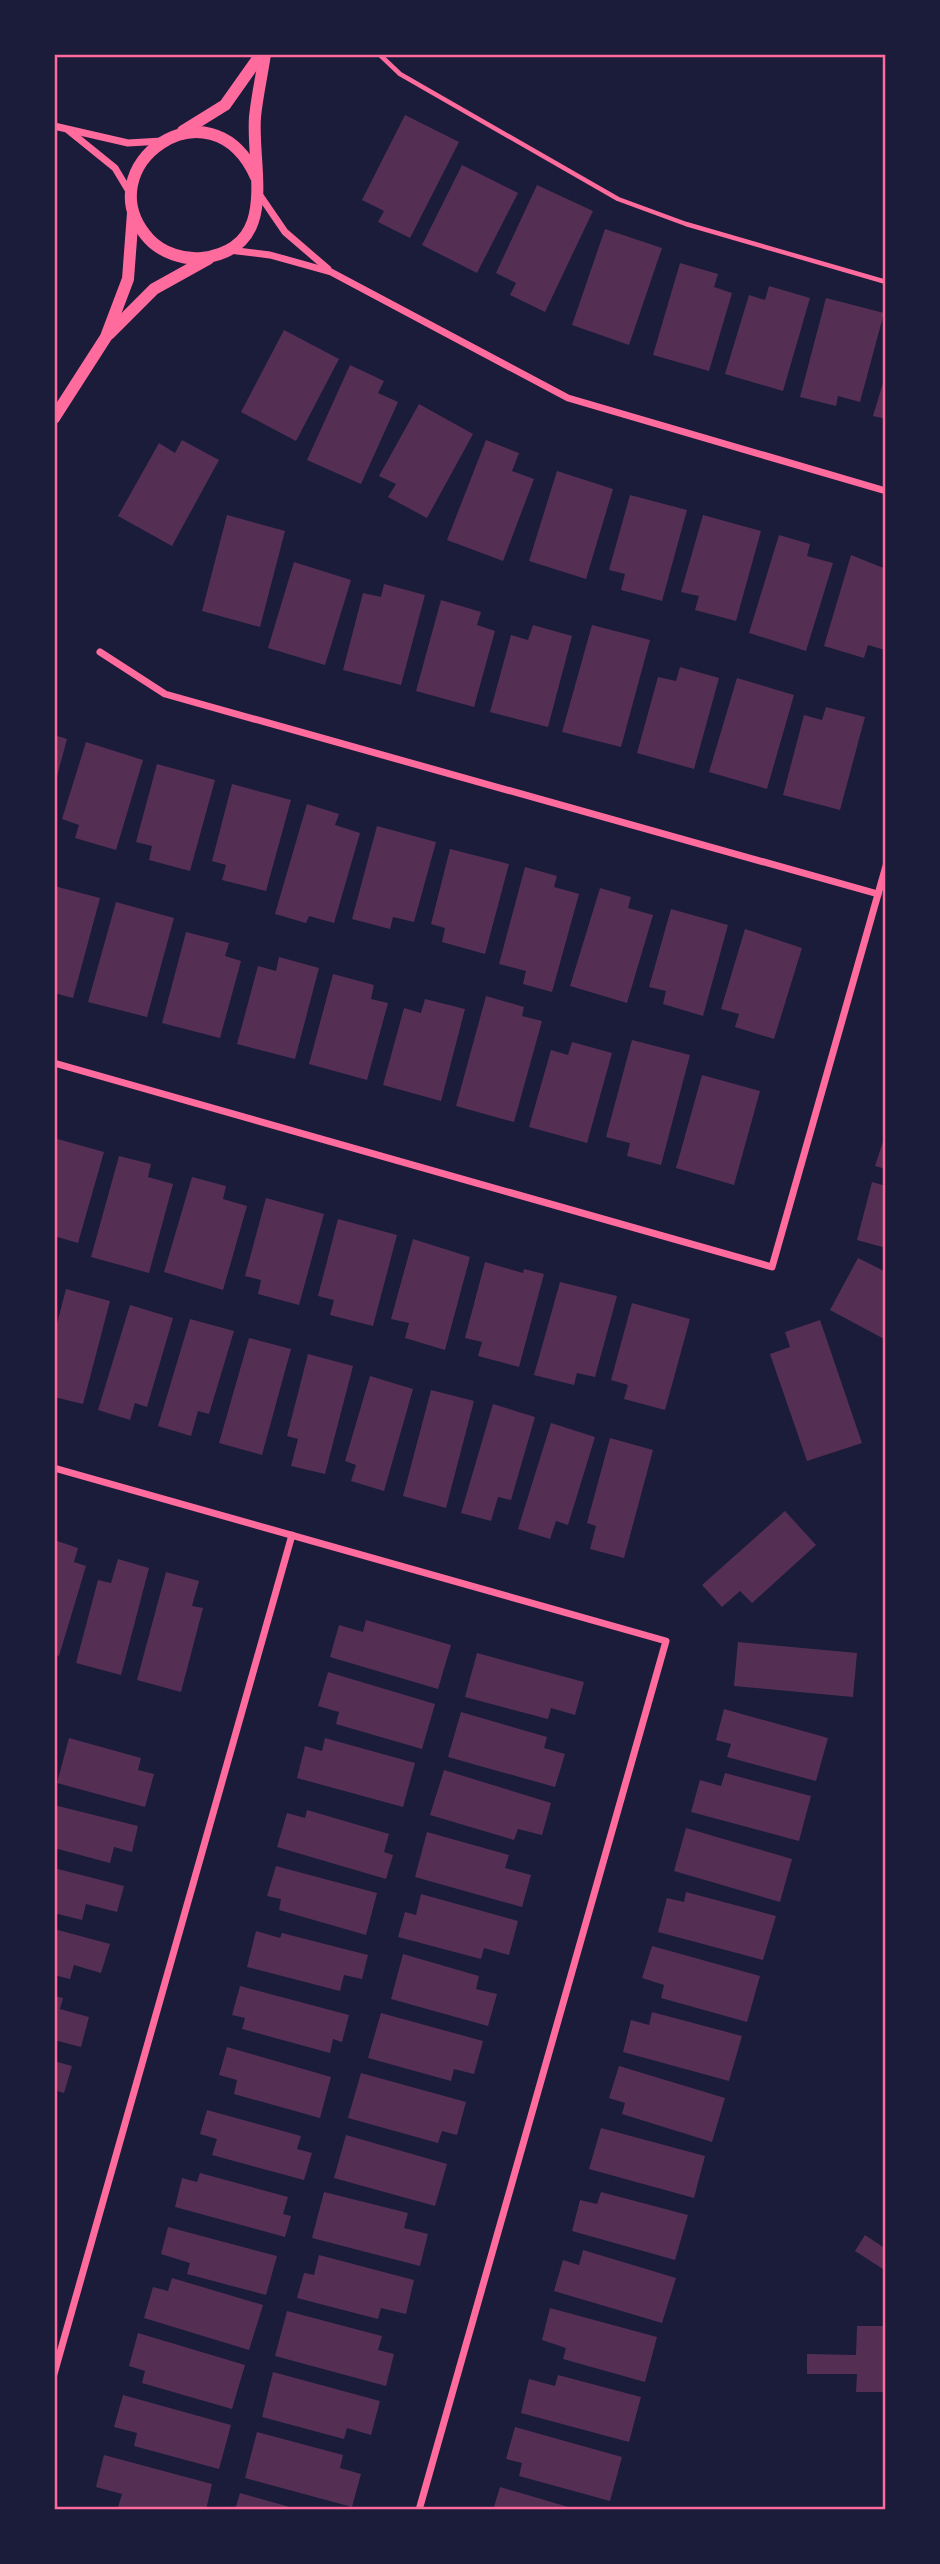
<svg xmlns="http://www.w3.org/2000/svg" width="940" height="2564" font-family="'Times New Roman',serif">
<rect width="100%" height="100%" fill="#1b1b3a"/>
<g fill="#542f53">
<polygon points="405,115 459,142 410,238 378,222 384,211 362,200"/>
<polygon points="462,165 518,193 477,273 422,245"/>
<polygon points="537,185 593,211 545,312 510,295 516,283 496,273"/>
<polygon points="605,229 662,248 629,345 572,325"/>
<polygon points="680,263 718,274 714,287 732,293 709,371 653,355"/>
<polygon points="769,286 810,298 783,391 725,374 749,295 765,300"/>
<polygon points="826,298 884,313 860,402 838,396 836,406 800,397"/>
<polygon points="284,330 339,359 296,441 241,412"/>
<polygon points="350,365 384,381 378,393 398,402 361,484 307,460"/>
<polygon points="886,373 886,419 873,416"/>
<polygon points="419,404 473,434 427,518 388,497 396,484 379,476"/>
<polygon points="182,440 219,460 172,546 118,516 159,443 175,453"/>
<polygon points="486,440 519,453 512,471 534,479 503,561 447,540"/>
<polygon points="557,471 613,489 586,579 529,561"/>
<polygon points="630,495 687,510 662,601 621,590 625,574 609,570"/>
<polygon points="227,515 285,531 260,627 202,611"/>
<polygon points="703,515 761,531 736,621 695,610 699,596 681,592"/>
<polygon points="779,535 810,544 807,556 833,563 806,651 749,633"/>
<polygon points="851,555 886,569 886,646 885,650 868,645 864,658 824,646"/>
<polygon points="294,562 351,580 325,665 268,648"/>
<polygon points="384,584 425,595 401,685 343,670 363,593 381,597"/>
<polygon points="441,600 481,612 477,625 495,631 474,707 416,691"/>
<polygon points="533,625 572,636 548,727 490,712 511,635 528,640"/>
<polygon points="592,625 650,640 621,747 562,732"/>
<polygon points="680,667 719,678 694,769 637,753 658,677 676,681"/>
<polygon points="737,678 794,695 767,789 709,772"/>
<polygon points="826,707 865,717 840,810 783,795 804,715 822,720"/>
<polygon points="54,735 67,739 55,784 54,784"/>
<polygon points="86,742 143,760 116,850 75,838 79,825 62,819"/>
<polygon points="157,764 215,780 190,871 149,860 152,846 136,842"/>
<polygon points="232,784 291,800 266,891 222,880 226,865 212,861"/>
<polygon points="307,804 339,814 335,825 360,833 334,923 309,916 306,923 275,914"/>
<polygon points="377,826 436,842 414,922 393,917 390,929 352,919"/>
<polygon points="450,849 509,864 485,954 442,942 445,928 431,924"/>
<polygon points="525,867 557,876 554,887 579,894 552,992 523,984 526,971 499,964"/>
<polygon points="54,886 100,898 73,998 54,993"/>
<polygon points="600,888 631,897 628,908 653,915 627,1003 570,986"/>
<polygon points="116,902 174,918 147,1017 88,1002"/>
<polygon points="671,909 728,925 703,1016 663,1004 666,991 649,987"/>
<polygon points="745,929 802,948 774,1039 735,1027 739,1014 721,1009"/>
<polygon points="186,932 229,943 225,956 241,961 220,1038 162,1023"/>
<polygon points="279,957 319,968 295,1059 237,1044 258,966 276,971"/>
<polygon points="333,974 374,985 371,999 388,1003 367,1080 309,1064"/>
<polygon points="486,996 524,1007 522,1016 542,1021 514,1122 456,1106"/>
<polygon points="425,999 465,1009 441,1101 383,1085 404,1008 421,1013"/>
<polygon points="632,1040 690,1055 661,1165 627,1156 630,1143 606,1137"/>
<polygon points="572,1042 612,1053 587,1143 529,1127 551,1050 568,1055"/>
<polygon points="702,1075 760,1091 734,1185 676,1168"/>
<polygon points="886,1132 886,1169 875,1166"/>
<polygon points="54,1138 104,1152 78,1243 54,1236"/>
<polygon points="119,1156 151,1164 148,1177 173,1184 149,1273 91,1257"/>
<polygon points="192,1177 226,1186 223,1199 247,1206 223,1290 164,1272"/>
<polygon points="872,1182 886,1186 886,1248 857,1240"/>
<polygon points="266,1198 324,1214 299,1305 258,1294 261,1280 245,1276"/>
<polygon points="338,1219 397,1235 373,1326 330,1315 334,1300 318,1296"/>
<polygon points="413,1239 470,1257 445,1350 405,1338 409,1323 391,1319"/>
<polygon points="858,1258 886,1272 886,1340 830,1310"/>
<polygon points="485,1262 523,1273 524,1269 544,1274 519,1367 478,1356 482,1342 465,1338"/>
<polygon points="560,1282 617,1296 595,1377 577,1373 574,1385 534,1375"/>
<polygon points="66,1289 110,1301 83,1404 54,1397 54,1335"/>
<polygon points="632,1303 690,1319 665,1410 624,1399 628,1385 611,1380"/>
<polygon points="130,1305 173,1318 147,1407 135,1403 130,1420 98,1410"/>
<polygon points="190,1319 234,1331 209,1414 198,1411 191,1436 158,1426"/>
<polygon points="820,1320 862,1443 807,1461 770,1354 790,1347 785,1332"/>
<polygon points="249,1338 291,1349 262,1455 219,1443"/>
<polygon points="308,1354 353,1366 325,1474 291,1466 298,1439 287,1436"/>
<polygon points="370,1376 413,1389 384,1491 351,1481 356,1465 345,1461"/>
<polygon points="431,1390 474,1401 446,1508 403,1496"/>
<polygon points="493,1404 535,1417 511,1500 498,1497 491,1521 461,1513"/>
<polygon points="551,1423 595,1437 568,1525 556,1521 550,1539 518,1529"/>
<polygon points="610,1438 653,1450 624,1558 590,1549 596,1526 587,1523"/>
<polygon points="785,1511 816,1545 752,1603 740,1591 722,1607 702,1585"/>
<polygon points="54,1540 78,1548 74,1562 86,1566 59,1656 54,1654"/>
<polygon points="118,1559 149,1568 121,1675 76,1663 98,1580 111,1583"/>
<polygon points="166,1572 199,1581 192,1606 203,1608 181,1692 137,1680"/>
<polygon points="366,1620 451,1645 438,1689 330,1657 339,1625 363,1632"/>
<polygon points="738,1642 857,1653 853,1697 734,1686"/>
<polygon points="477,1653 584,1682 575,1715 551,1708 548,1719 465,1697"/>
<polygon points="328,1672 435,1704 422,1749 336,1724 339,1712 318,1706"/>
<polygon points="724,1709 828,1738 816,1781 727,1757 731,1744 716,1740"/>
<polygon points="461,1712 547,1737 544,1748 565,1754 555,1787 448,1757"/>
<polygon points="69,1738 141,1758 138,1770 154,1774 145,1807 57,1783"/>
<polygon points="325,1738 415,1763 403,1807 297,1778 305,1746 322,1751"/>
<polygon points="444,1770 551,1803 542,1835 518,1829 514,1840 430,1815"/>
<polygon points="725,1773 811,1796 799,1841 691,1812 700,1780 721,1786"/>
<polygon points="54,1805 138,1826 132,1852 114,1847 110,1863 54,1848"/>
<polygon points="307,1810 389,1834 384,1852 393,1855 386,1879 277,1847 287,1813 305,1818"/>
<polygon points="686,1828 792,1859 780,1902 674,1871"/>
<polygon points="427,1832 509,1855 505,1868 531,1875 522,1907 415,1877"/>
<polygon points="276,1866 377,1893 366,1935 279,1910 281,1899 267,1896"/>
<polygon points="54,1868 124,1886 117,1912 86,1904 82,1920 54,1913"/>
<polygon points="686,1892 776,1916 763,1960 658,1932 667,1898 684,1902"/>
<polygon points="421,1894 518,1921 509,1955 484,1948 481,1959 398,1937 405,1912 416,1915"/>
<polygon points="54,1929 110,1944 101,1973 74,1965 70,1979 54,1975"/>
<polygon points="256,1931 280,1938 282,1933 368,1955 362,1979 344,1975 340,1991 247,1967"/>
<polygon points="652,1946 760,1976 747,2022 661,1998 664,1985 642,1978"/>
<polygon points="403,1954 479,1976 476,1989 497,1994 488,2026 391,1999"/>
<polygon points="240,1986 349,2015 342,2042 333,2039 330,2053 242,2029 245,2018 232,2015"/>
<polygon points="54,1996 63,1998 60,2009 89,2017 81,2047 54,2040"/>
<polygon points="652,2012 742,2036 729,2081 623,2052 631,2020 649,2025"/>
<polygon points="381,2013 483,2041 474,2074 454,2069 451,2081 368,2058"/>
<polygon points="227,2047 331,2077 320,2118 234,2094 237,2080 219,2075"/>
<polygon points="54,2061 72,2066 64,2093 54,2090"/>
<polygon points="619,2066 725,2098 712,2142 622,2114 625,2103 609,2098"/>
<polygon points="361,2073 466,2102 457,2135 442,2131 438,2143 348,2118"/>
<polygon points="207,2110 301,2136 297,2149 312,2153 304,2180 212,2155 217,2139 200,2134"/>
<polygon points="601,2128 705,2156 694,2198 589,2169"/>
<polygon points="346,2135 447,2164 435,2206 334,2178"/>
<polygon points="200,2173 288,2197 283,2214 291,2216 285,2237 175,2207 182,2178 197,2182"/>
<polygon points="324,2192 408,2213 404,2228 428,2234 420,2266 312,2238"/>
<polygon points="601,2192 688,2215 675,2260 572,2231 580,2200 597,2204"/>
<polygon points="168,2227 277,2256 266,2295 187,2274 190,2263 161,2254"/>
<polygon points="865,2235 886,2249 886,2271 855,2251"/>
<polygon points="583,2250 676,2278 662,2323 554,2291 563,2260 579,2265"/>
<polygon points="319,2255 414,2280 406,2314 381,2308 378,2319 297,2298 304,2273 314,2275"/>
<polygon points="172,2278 263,2305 249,2350 144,2318 153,2287 168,2291"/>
<polygon points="550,2308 657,2337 645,2382 563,2359 566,2348 542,2340"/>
<polygon points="287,2311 382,2336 378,2350 394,2354 386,2386 275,2356"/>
<polygon points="857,2326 886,2326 886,2392 856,2392 857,2374 807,2374 807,2354 856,2355"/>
<polygon points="138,2333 245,2365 232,2409 142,2383 145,2371 129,2366"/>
<polygon points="273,2372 380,2401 371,2435 347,2428 344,2439 262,2417"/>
<polygon points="558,2375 641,2397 629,2442 521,2413 529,2379 555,2386"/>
<polygon points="123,2395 231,2425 219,2469 134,2446 137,2433 114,2427"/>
<polygon points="515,2427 622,2457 610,2501 519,2476 522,2463 506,2459"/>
<polygon points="257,2432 343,2455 340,2468 361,2474 352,2507 245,2478"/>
<polygon points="104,2455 212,2484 206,2510 130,2510 118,2507 122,2494 96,2487"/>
<polygon points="500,2487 575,2509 575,2510 493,2510"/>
<polygon points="240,2493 297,2509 297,2510 235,2510"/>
</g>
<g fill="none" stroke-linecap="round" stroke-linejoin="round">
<polyline stroke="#ff6b9d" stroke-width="4.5" points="379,54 400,74 618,199 686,224 886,282"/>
<g stroke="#ff6b9d" stroke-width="7">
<polyline points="54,126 128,143 162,141"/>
<polyline points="68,130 115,168 130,193"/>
<polyline points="259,194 285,232 328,269"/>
<polyline points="229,250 270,255 331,272 568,398 886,491"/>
<polyline points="100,652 165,694 878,894"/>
<polyline points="54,1063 772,1267 886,866"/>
<polyline points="54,1468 666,1641 419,2510"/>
<polyline points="54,2374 292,1535"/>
</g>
<g stroke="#ff6b9d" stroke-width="12">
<polyline points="183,131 225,105 261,54"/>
<path d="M256 177C211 76 84 167 149 239 162 253 184 260 202 258 281 248 251 169 255 117 257 96 262 75 265 54"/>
<polyline points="109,334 154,289 208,259"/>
<polyline points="54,418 106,337 128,279 133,213"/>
</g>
</g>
<rect width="940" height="2564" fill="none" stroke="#1b1b3a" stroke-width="112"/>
<rect x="56" y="56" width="828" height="2452" fill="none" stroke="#ff6b9d" stroke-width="2.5"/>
</svg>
